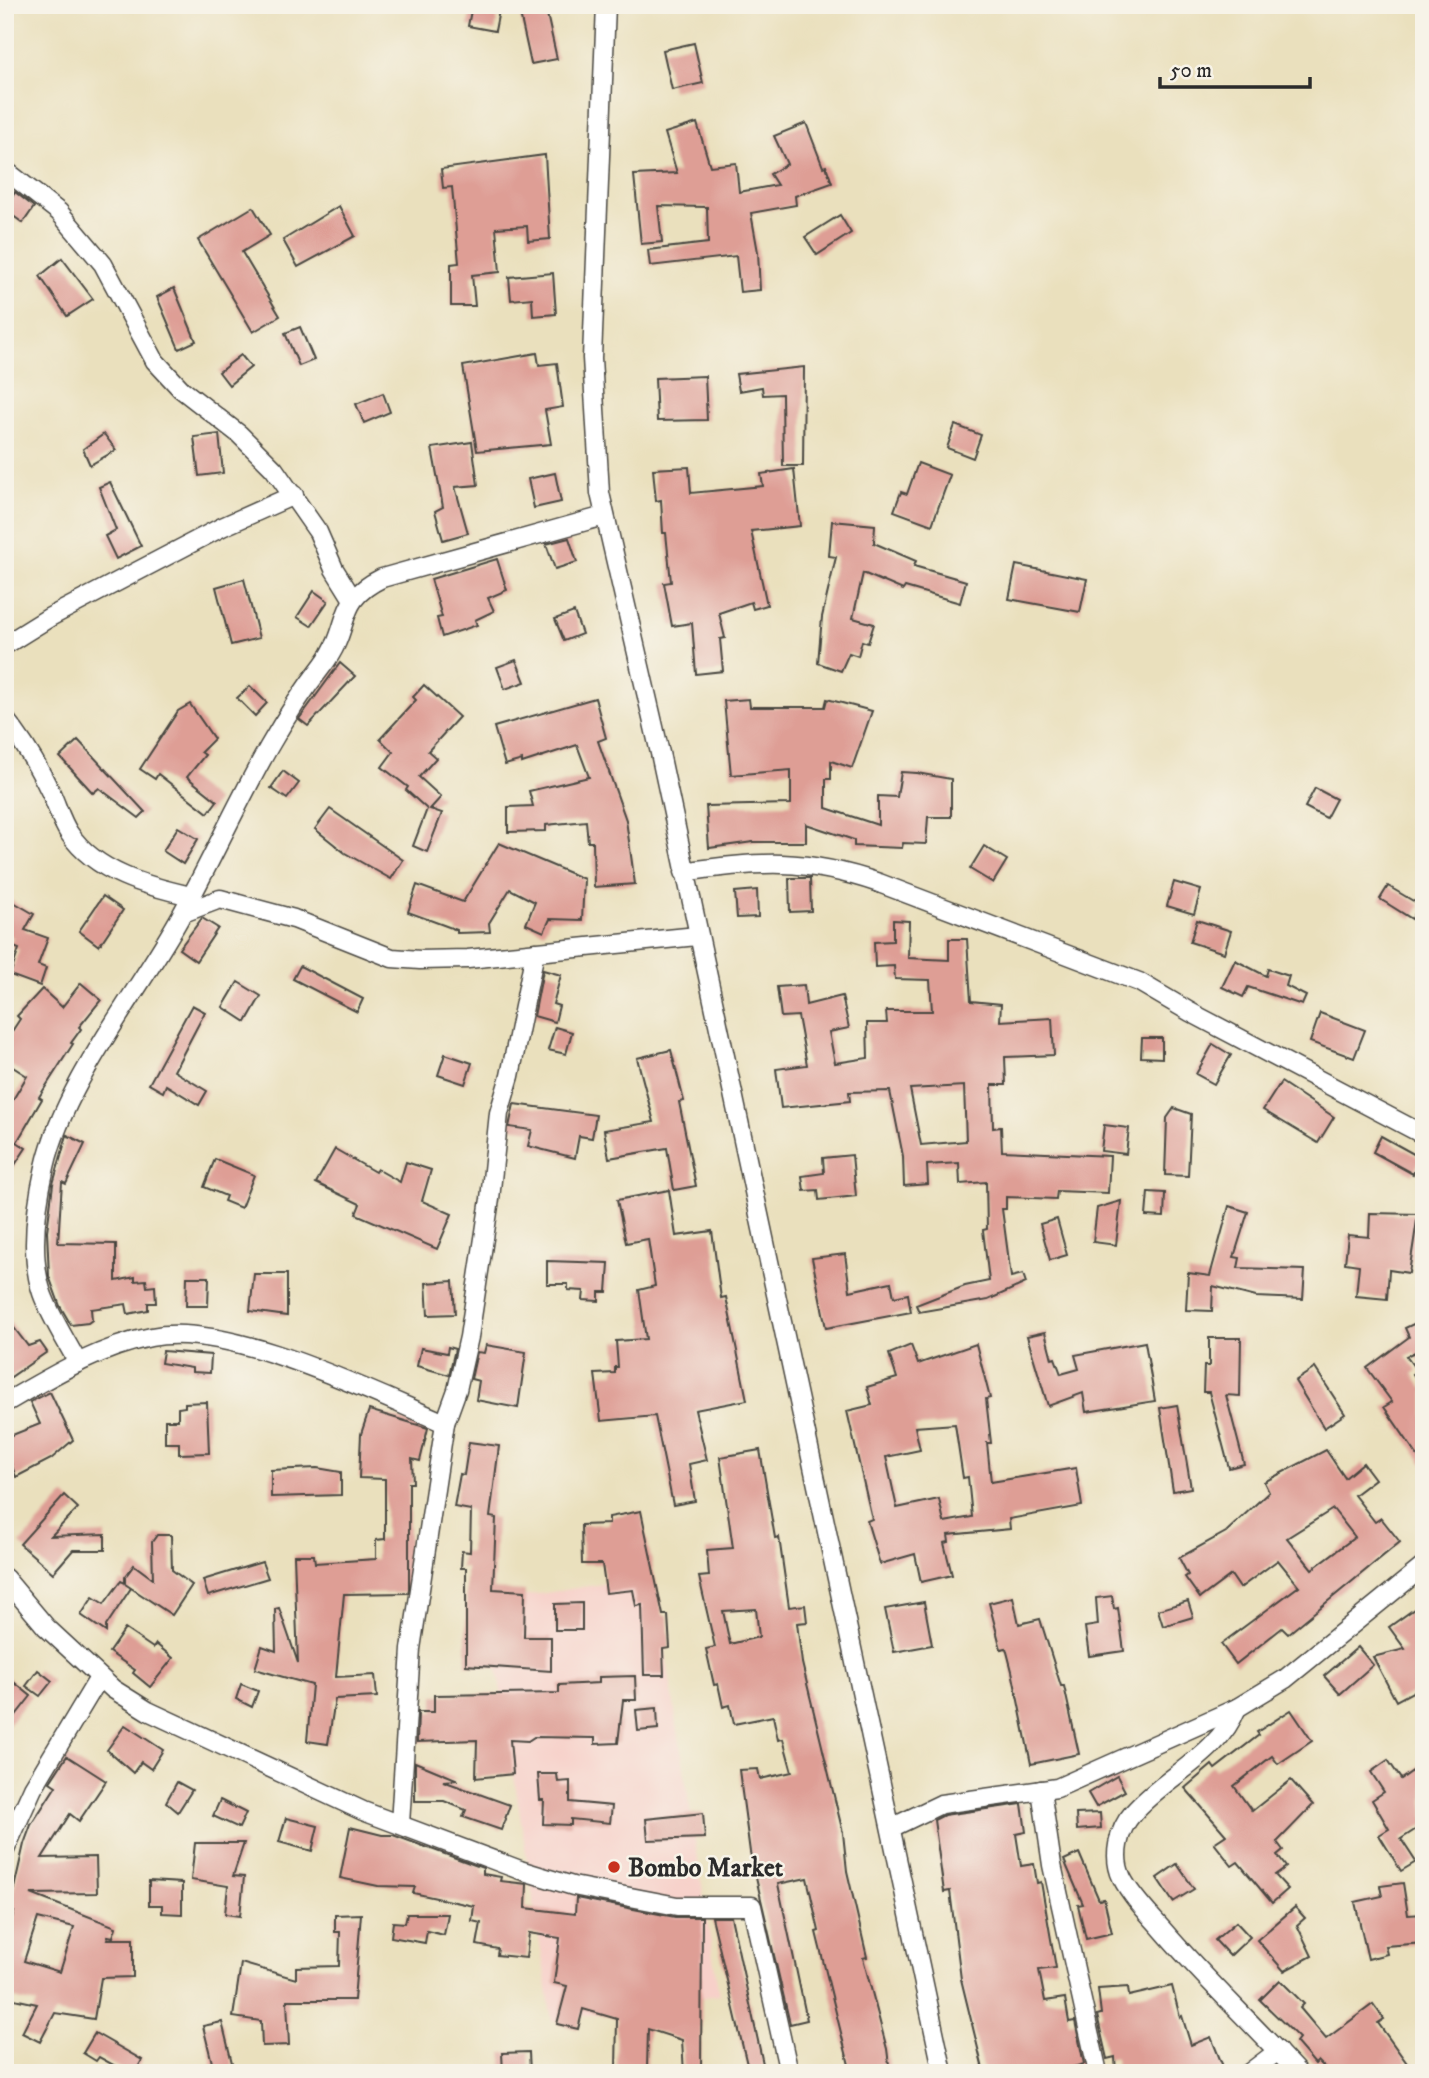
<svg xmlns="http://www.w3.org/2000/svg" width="1429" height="2078" font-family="'IM FELL DW Pica',serif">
<rect width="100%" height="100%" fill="#f7f3e8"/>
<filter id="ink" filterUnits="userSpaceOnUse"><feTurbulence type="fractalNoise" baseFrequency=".0143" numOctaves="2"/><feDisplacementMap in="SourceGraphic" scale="14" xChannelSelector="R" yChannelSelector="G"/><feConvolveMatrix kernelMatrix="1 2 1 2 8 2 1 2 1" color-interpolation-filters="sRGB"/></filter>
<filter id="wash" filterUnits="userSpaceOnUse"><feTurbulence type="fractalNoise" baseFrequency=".00686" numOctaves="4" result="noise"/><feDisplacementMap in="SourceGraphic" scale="28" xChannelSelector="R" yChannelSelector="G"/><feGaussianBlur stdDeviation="1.57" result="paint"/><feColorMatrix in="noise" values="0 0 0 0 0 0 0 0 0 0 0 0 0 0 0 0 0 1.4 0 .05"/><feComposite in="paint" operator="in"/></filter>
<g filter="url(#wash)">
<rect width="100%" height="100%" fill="#eae0bd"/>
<polygon fill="#f7d0c9" points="654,1576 719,1995 552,2021 487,1602"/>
<g id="blocks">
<g fill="#de9e95" fill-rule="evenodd">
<polygon points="472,5 500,5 495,31 468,26"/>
<polygon points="518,5 545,5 557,59 531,64"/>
<polygon points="694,43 703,83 672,90 663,50"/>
<polygon points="697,123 710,166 736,163 739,192 777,185 770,174 787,164 774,136 806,123 823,167 826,166 832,183 795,196 796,205 751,213 758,252 760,290 740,292 736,256 650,266 648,250 708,243 707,207 658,206 662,242 641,244 634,175 677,173 665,133"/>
<polygon points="545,155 550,239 528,241 527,226 496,228 500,272 472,275 475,306 451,306 451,264 459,263 452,187 443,188 441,169"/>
<polygon points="15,192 34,207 23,223 5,210"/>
<polygon points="339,206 355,236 298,267 283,240"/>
<polygon points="253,207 270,235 242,252 280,316 253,332 198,240"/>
<polygon points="840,215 851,233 817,255 805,237"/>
<polygon points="62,258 93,299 67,316 40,276"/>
<polygon points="553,273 556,314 533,316 532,298 511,300 509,277"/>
<polygon points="174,288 196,341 179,349 157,297"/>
<polygon points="300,327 314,360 299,366 285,333"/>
<polygon points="537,353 539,365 557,363 563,407 545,410 551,444 477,451 463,366"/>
<polygon points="241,355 251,367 229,385 219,372"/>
<polygon points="804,367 803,466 783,466 782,394 763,395 762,387 739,391 736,374"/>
<polygon points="705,376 707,420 657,421 655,378"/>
<polygon points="383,393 390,412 364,423 356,404"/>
<polygon points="955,425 981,435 973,458 947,448"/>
<polygon points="104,434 116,450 90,465 83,449"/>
<polygon points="219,434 223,473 199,476 194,437"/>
<polygon points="472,442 478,485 455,487 468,533 443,540 435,511 443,507 432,448"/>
<polygon points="918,463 950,475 932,525 894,511 901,492 907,494"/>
<polygon points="689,467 691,493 763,486 761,474 794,469 800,526 751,531 767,605 753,609 751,602 719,613 725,638 720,639 723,671 696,674 692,623 672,626 664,583 671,582 666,533 663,533 661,500 656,501 653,469"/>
<polygon points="555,473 561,502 534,508 528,479"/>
<polygon points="110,482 141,546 116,559 105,536 116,530 99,487"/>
<polygon points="832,521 875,525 874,543 916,561 914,566 966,581 960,603 905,587 903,590 863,573 853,618 874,624 868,643 862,641 858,656 849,653 841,671 818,663 822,617 836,557 829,556"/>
<polygon points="569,538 577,562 555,569 546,544"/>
<polygon points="497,559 507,590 488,598 494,611 475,620 477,625 442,637 437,618 442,617 431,579"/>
<polygon points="1016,565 1087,579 1080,612 1009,599"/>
<polygon points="244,579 259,638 231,645 216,587"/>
<polygon points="314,591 328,601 311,626 297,617"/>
<polygon points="574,612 582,634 564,641 555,619"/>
<polygon points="516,660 525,682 505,689 497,667"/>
<polygon points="340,663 355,676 308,726 299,719"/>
<polygon points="424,685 459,717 428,751 436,758 419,777 441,797 430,809 442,813 427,852 413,846 427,809 406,790 408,787 382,767 393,752 380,739 416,700 413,697"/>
<polygon points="250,686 267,703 255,716 237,698"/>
<polygon points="595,698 606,738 598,741 626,820 635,884 594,887 593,842 588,842 586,821 546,825 546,831 508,832 508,807 533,806 529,791 589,777 577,745 522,763 522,760 505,765 494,727"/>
<polygon points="749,699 750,707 825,707 827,699 872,711 852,768 831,761 831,779 826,779 826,808 878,825 878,796 897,797 901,772 917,773 951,779 951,817 928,817 926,844 903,843 902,848 854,846 854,840 806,824 806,842 753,842 709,848 706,806 791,804 791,770 731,775 724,701"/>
<polygon points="190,704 214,739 201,752 205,755 187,777 217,801 208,813 158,774 155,779 140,769 178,711"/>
<polygon points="78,740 145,812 139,818 99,788 93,793 60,757"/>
<polygon points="283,771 299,783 287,799 271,788"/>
<polygon points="1315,788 1336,799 1326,818 1305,807"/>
<polygon points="330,809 403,860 391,879 345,853 315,829"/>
<polygon points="178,827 198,839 183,864 163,851"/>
<polygon points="499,843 584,879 582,920 550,919 544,932 526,924 535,902 510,889 489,923 490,932 457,933 457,930 408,912 417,885 463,902"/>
<polygon points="984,846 1007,860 993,883 970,869"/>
<polygon points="789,878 810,878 811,911 790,912"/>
<polygon points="1174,882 1201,890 1194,914 1167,906"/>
<polygon points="1388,886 1420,905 1412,919 1380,899"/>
<polygon points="757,890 758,917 737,918 735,892"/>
<polygon points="103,896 123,910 99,946 79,931"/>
<polygon points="5,897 34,914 25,930 48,938 38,965 46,968 40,986 10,975 19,949 9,945 13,937 5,933"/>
<polygon points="202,918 218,928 196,961 179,949"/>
<path d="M893 920 909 921 908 958 949 960V939H967L971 1001 1001 1004 1000 1021 1052 1018 1054 1055 1005 1057 1006 1085H992L993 1128 1001 1127 1002 1151 1110 1156 1108 1193 1057 1191 1056 1199 1006 1197V1209H1002L1011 1277 1023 1274 1026 1283 988 1300 919 1312 916 1305 965 1286 989 1281 983 1230 987 1229 986 1182 960 1184 959 1163 927 1165 928 1184 904 1186 903 1156 890 1091 849 1092 850 1101 781 1108 776 1069 807 1065 798 1016 781 1017 777 987 804 985 806 1005 842 996 849 1028 829 1032 835 1063 868 1058 867 1023H887L886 1011H932L930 980 895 979 894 966 875 967 874 942 893 941ZM964 1086 966 1141 921 1145 910 1089Z"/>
<polygon points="1197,920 1231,931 1224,953 1190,942"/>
<polygon points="1235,960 1266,976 1268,969 1289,976 1286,986 1306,996 1302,1005 1248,987 1243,997 1222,987"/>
<polygon points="300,966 363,999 357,1012 293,979"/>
<polygon points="543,970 561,975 553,1004 559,1006 555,1022 534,1016"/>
<polygon points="238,982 261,996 246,1022 223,1007"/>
<polygon points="81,983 101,1000 79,1027 81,1029 71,1043 73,1044 39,1097 42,1099 17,1142 26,1148 5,1180 5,1113 27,1076 5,1062 5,1042 20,1019 17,1016 42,989 62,1007"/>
<polygon points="192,1005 205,1012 174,1071 207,1091 199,1105 166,1085 163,1092 149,1084"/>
<polygon points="1320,1013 1365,1030 1354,1058 1310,1042"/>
<polygon points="555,1027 572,1032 566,1054 548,1050"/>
<polygon points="1142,1038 1162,1038 1162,1058 1141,1057"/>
<polygon points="1213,1044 1231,1055 1214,1084 1196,1074"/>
<polygon points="671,1050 684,1101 679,1102 696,1186 674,1190 667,1148 609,1158 604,1130 654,1122 637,1058"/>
<polygon points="445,1054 472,1063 465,1084 438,1075"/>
<polygon points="1281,1082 1334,1117 1318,1143 1263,1110"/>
<polygon points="514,1104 596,1115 592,1138 579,1136 575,1158 528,1146 532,1130 509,1127"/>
<polygon points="1174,1108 1191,1114 1188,1176 1165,1175 1167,1118"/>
<polygon points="1104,1125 1129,1128 1126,1154 1101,1151"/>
<polygon points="67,1135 85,1144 66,1184 62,1182 58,1243 116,1244 116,1281 135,1277 135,1281 146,1280 147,1287 155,1286 156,1303 148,1303 148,1310 128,1314 126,1304 91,1309 92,1320 88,1323 71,1325 60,1306 49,1276 47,1231 53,1184"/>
<polygon points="1381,1136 1421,1158 1413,1174 1373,1152"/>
<polygon points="335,1149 375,1172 377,1169 400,1182 406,1162 431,1170 422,1201 452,1214 437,1249 356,1214 360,1204 316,1183"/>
<polygon points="852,1155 856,1196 819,1200 818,1190 804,1191 802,1176 824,1173 823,1158"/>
<polygon points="215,1159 254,1175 241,1208 224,1201 226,1196 204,1187"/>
<polygon points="669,1190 676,1236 712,1231 721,1298 726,1297 747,1400 695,1410 707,1460 689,1464 695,1501 673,1505 655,1416 601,1421 595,1374 615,1373 615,1367 618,1367 616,1341 646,1339 639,1290 655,1286 648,1239 626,1243 617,1200"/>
<polygon points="1148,1192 1165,1193 1164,1217 1146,1216"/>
<polygon points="1121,1201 1116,1245 1093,1242 1097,1208"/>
<polygon points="1229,1206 1248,1212 1234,1257 1240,1258 1238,1268 1305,1270 1303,1299 1256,1297 1213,1286 1212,1311 1186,1310 1188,1273 1210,1276"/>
<polygon points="1370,1213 1418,1214 1409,1273 1389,1270 1387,1299 1356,1296 1359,1265 1345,1263 1348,1235 1369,1237"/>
<polygon points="1057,1219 1067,1255 1050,1260 1040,1224"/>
<polygon points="845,1254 850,1291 891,1282 894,1297 908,1294 911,1312 826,1328 812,1258"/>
<polygon points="547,1261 609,1263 607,1292 599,1292 599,1301 583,1300 584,1291 568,1290 568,1284 547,1284"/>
<polygon points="254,1274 287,1274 287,1316 250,1311"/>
<polygon points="187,1277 209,1277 208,1306 186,1306"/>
<polygon points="453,1281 455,1314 428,1315 426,1283"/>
<polygon points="5,1316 28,1346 40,1342 47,1352 5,1381"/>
<polygon points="1424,1319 1424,1369 1415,1352 1406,1356 1417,1371 1413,1374 1424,1390 1424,1465 1384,1407 1392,1402 1367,1368 1409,1337 1405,1328"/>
<polygon points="1045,1332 1052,1359 1055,1358 1061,1374 1079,1369 1075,1355 1145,1342 1155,1401 1086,1412 1083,1393 1048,1406 1027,1336"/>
<polygon points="1209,1338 1241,1338 1240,1396 1226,1395 1244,1464 1229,1468 1209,1392 1203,1392 1204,1366 1209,1366"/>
<path d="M976 1344 990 1398 986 1399 991 1443H987L991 1482 1076 1468 1082 1506 1009 1519 1010 1529 948 1535 949 1542 944 1543 952 1575 921 1582 915 1554 880 1564 867 1521 872 1519 847 1411 872 1405 867 1387 897 1378 889 1354 911 1345 918 1364ZM955 1424 963 1478 968 1477 972 1517 944 1522 939 1499 897 1508 886 1457 920 1450 915 1427Z"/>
<polygon points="486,1345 526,1352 518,1408 476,1400 479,1381 471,1379 477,1352 484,1353"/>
<polygon points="448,1347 455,1349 449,1375 417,1366 421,1348 447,1353"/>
<polygon points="163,1351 211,1355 210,1373 192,1372 192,1368 161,1363"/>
<polygon points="1315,1368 1345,1414 1324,1428 1295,1381"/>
<polygon points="50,1392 73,1440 51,1459 16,1477 5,1447 5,1438 40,1424 30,1402"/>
<polygon points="207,1402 209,1453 179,1454 179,1443 165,1443 165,1420 178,1420 178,1408 185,1407 185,1403"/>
<polygon points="1177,1405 1191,1488 1173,1491 1160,1408"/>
<polygon points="369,1410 428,1428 420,1461 412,1459 413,1483 409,1483 409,1589 408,1593 344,1594 336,1677 375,1675 377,1697 335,1699 328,1744 307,1741 312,1685 255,1669 262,1646 276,1651 275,1609 279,1608 298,1663 294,1555 314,1555 315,1563 376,1559 376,1540 385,1539 385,1479 359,1478 361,1434"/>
<polygon points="469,1442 499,1446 490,1517 496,1518 493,1589 525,1591 524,1637 551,1637 551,1671 466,1665 466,1568 461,1568 462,1551 470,1552 471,1510 454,1507 460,1474 464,1475"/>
<path d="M760 1450 775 1538 779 1537 789 1607 805 1605 807 1622 797 1623 802 1663 843 1833 847 1871 867 1957 863 1958 887 2049 890 2073H851L816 1932 819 1931 807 1878 778 1884 807 2020 790 2024 750 1852 739 1770 758 1769 760 1779 792 1772 783 1739 778 1740 773 1716 734 1724 730 1705 723 1707 718 1684 714 1685 706 1649 715 1647 699 1577 709 1576 707 1550 733 1548 720 1457ZM756 1609 759 1637 730 1644 723 1611Z"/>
<path d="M1326 1450 1345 1478 1363 1463 1375 1479 1354 1495 1375 1522 1381 1518 1400 1542 1288 1634 1282 1628 1236 1664 1221 1644 1299 1586 1278 1560 1240 1588 1231 1575 1200 1598 1185 1577 1188 1575 1179 1558 1226 1532 1269 1492 1264 1482ZM1333 1509 1355 1537 1312 1569 1287 1538Z"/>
<polygon points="317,1468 341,1472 341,1495 271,1497 271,1470"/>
<polygon points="64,1495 78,1508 51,1536 105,1534 105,1550 73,1550 53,1573 20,1544"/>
<polygon points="641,1511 663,1615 668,1615 670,1648 663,1649 664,1675 644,1675 642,1605 636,1606 633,1590 606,1593 602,1564 582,1564 581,1525 609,1524 609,1517"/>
<polygon points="157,1535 171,1535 172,1570 192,1585 172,1615 125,1584 131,1588 106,1626 106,1632 81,1615 93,1597 104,1604 121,1581 125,1583 125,1577 134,1565 153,1579 152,1542"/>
<polygon points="262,1562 268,1578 208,1596 203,1580"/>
<polygon points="1112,1596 1114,1609 1118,1608 1124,1651 1089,1656 1085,1627 1098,1625 1096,1598"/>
<polygon points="1013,1597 1019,1624 1040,1619 1061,1686 1064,1686 1079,1754 1031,1764 1012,1671 1006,1648 1001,1649 989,1603"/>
<polygon points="1188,1601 1193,1617 1163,1626 1158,1610"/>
<polygon points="924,1602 932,1645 894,1652 885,1609"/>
<polygon points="1424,1602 1424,1686 1396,1701 1373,1657 1405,1649 1389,1627"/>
<polygon points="582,1603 582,1630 555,1630 555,1604"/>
<polygon points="125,1629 153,1648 156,1644 173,1658 150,1687 133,1673 135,1670 109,1652"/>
<polygon points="1358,1647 1373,1665 1340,1694 1324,1676"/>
<polygon points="38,1670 52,1681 40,1696 26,1686"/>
<polygon points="5,1675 31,1696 5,1729"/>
<polygon points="635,1676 636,1700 623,1700 618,1743 595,1744 595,1738 534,1737 528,1741 510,1740 513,1774 476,1778 477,1740 417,1742 418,1712 434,1712 434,1695 559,1693 559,1685 599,1683 599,1677"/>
<polygon points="241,1684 258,1691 252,1707 236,1699"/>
<polygon points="657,1708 658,1729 638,1731 636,1710"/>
<polygon points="1291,1710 1312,1741 1278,1764 1272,1756 1234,1786 1252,1811 1291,1780 1313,1805 1277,1842 1283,1850 1277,1855 1286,1867 1275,1875 1288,1889 1272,1903 1238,1862 1232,1866 1214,1843 1226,1835 1185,1788 1212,1765 1215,1769 1259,1735 1257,1732"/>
<polygon points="125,1725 163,1750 151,1769 141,1762 133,1773 107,1750"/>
<path d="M67 1756 106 1781 79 1821 70 1814 42 1858 96 1857 97 1893 31 1894 116 1927 113 1937 108 1936 107 1939H133V1977L101 1978 94 2019 55 2013 40 2042 22 2033 37 2004 5 1997V1937L14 1912 9 1910 24 1844 31 1825 56 1786 50 1782ZM38 1918 74 1927 60 1972 24 1961Z"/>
<polygon points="1388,1760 1401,1779 1424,1763 1424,1824 1401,1839 1416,1862 1401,1871 1379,1835 1389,1829 1372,1800 1384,1792 1371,1772"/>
<polygon points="415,1762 458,1780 443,1781 510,1805 501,1830 463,1817 466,1810 444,1801 415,1801"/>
<polygon points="538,1774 557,1774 558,1782 570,1781 570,1802 612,1806 610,1823 571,1819 571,1825 543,1824 544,1800 540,1800"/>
<polygon points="1117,1776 1125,1791 1096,1807 1088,1793"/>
<polygon points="177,1782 192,1790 178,1812 166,1802"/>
<polygon points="220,1800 246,1813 239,1828 213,1816"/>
<polygon points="1022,1804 1026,1832 1016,1834 1021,1866 1034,1864 1037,1883 1041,1882 1056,1968 1039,1970 1045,2001 1065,1998 1069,2022 1075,2021 1084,2064 1052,2073 984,2073 961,1979 950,1891 944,1892 934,1820 944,1815"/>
<polygon points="703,1813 705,1838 648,1840 646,1819"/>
<polygon points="1100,1813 1101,1828 1077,1830 1076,1814"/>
<polygon points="286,1818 318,1826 312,1851 279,1842"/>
<polygon points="350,1827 382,1835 393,1835 483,1868 483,1874 501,1877 500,1881 527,1884 526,1908 575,1914 576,1898 675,1917 702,1917 701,2073 684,2073 682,2040 648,2029 647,2069 616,2069 617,2019 583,2009 578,2029 557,2024 567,1986 554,1983 560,1938 529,1933 526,1958 497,1955 498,1949 477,1945 481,1923 472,1921 474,1906 413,1893 415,1887 378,1886 340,1878"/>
<polygon points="195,1843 244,1843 233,1876 244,1877 240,1916 225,1914 228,1886 191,1880"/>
<polygon points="1079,1853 1099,1900 1104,1899 1112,1933 1086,1939 1078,1905 1083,1904 1064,1860"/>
<polygon points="1177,1864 1194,1889 1173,1902 1157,1878"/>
<polygon points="149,1881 182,1883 182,1914 162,1913 162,1905 149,1905"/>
<polygon points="1403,1883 1408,1915 1424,1914 1424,1943 1385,1946 1387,1954 1368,1959 1355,1902 1382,1896 1380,1886"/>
<polygon points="1295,1907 1305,1918 1297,1925 1312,1956 1284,1971 1257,1940"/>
<polygon points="361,1914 354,2000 287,2000 289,2045 262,2046 261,2021 233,2017 241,1963 296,1979 296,1967 339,1966 340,1932 335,1932 335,1915"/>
<polygon points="407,1914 448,1914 444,1935 427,1931 425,1943 391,1937 393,1922 405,1923"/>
<polygon points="712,1917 731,1917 765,2073 749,2073"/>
<polygon points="1236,1922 1250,1937 1230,1956 1215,1940"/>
<polygon points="1280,1980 1304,2004 1300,2008 1326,2039 1373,2004 1384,2019 1378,2023 1414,2073 1330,2073 1318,2061 1315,2064 1296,2042 1299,2038 1260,2000"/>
<polygon points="1172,1986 1180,2017 1182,2016 1191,2045 1211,2037 1224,2069 1215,2073 1116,2073 1115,2057 1107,2059 1097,2015 1101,2014 1098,1989 1128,1987 1129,1996"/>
<polygon points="222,2022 233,2067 214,2071 203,2026"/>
<polygon points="95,2033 142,2060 135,2073 128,2073 99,2057 96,2061 83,2053"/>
<polygon points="529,2052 530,2073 503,2073 502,2053"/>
</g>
</g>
</g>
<g filter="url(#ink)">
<use href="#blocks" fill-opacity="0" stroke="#484641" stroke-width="2"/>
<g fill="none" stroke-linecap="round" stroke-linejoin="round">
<defs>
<g id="street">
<polyline points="606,5 592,358 600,493 660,753 943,2073"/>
<polyline points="5,170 59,212 103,264 155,361 181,389 239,434 274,469 318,532 334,569 352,598"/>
<polyline points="5,645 50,617 222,527 294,495"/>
<path d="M5 719C24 742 38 766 51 793 57 806 61 821 69 833 96 873 147 886 191 896"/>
<path d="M684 872C759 861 806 858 879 883L1139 982 1190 1012 1424 1135"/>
<polyline points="183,913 220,899 294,919 392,958 420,960 468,959 697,936"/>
<path d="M78 1363C66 1340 51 1318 42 1293 29 1254 36 1206 45 1167 64 1082 141 990 183 912 229 828 264 740 323 665 354 625 333 602 382 578L604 516"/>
<path d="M5 1403C50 1377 99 1347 151 1337 229 1321 371 1392 445 1423"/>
<polyline points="5,1578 46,1627 113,1689 148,1711 363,1811 520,1870 573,1886 677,1906 752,1906 789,2073"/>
<path d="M1237 1708C1218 1756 1166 1775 1133 1813 1118 1830 1112 1857 1122 1878 1131 1896 1148 1913 1162 1929 1205 1979 1253 2024 1298 2073"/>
<polyline points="1041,1790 1052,1865 1098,2073"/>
<polyline points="400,1824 411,1649 445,1423 457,1390 469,1337 490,1199 499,1113 510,1076 535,952"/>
<polyline points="891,1828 941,1804 1057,1788 1237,1708 1285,1679 1424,1566"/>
<polyline points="5,1850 33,1788 99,1678"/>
<polyline points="1249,2073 1278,2051"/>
</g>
</defs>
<use href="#street" stroke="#484641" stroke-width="21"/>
<use href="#street" stroke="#fff" stroke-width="18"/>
</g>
</g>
<circle fill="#c8321e" stroke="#f7f3e8" stroke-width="2.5" cx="614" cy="1867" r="7"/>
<g text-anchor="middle" stroke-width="5" stroke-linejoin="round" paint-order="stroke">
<g font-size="26" font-weight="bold" fill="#2b2b2b" stroke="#f7f3e8" text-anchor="start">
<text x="628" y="1876">Bombo Market</text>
</g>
</g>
<rect width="1429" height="2078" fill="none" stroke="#f7f3e8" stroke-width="28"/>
<path d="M1160 77v10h150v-10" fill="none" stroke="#2b2b2b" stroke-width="3.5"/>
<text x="1170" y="77" font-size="21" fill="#2b2b2b" stroke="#f7f3e8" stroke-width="5" paint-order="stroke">50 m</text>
</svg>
